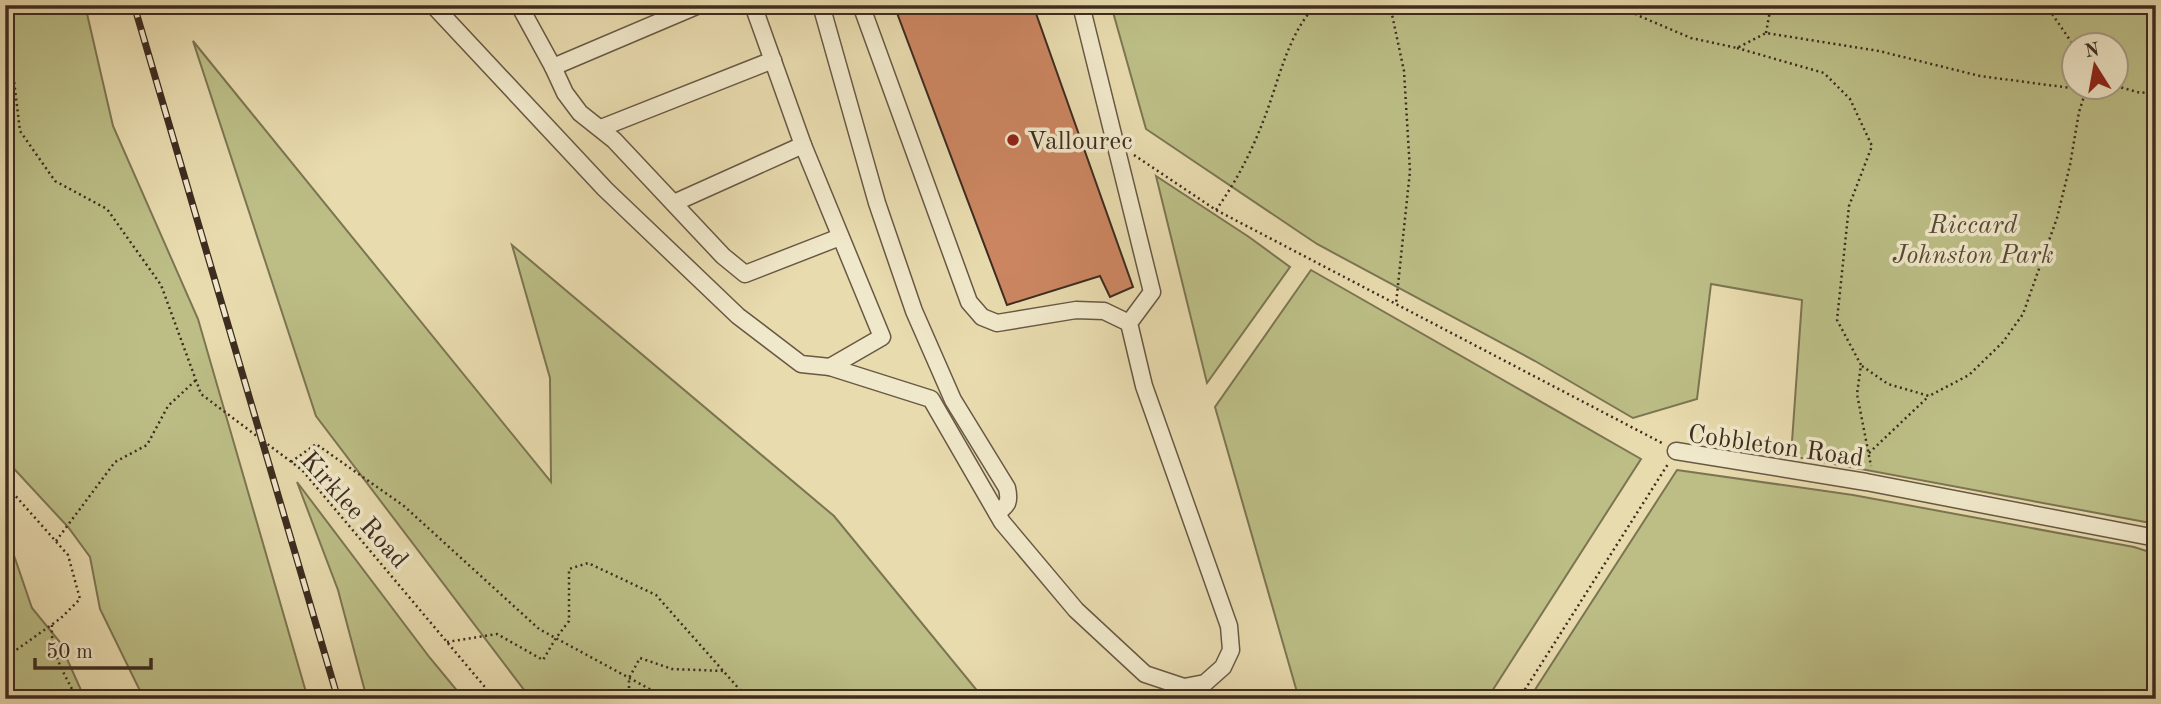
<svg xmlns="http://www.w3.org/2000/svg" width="2161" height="704" font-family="'Old Standard TT',serif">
<rect width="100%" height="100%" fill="#e8dbae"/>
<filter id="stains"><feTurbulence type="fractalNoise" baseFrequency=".00286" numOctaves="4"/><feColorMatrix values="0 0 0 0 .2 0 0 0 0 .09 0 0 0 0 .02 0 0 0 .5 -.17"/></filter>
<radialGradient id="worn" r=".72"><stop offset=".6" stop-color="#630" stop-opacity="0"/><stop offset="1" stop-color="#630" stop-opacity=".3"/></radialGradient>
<g fill="#bcbe86" stroke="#7c7553" stroke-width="2" fill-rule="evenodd">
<polygon points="5,5 85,5 113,126 198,319 308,699 144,699 100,609 90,557 68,527 5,459"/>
<path d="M1111 5H2156V524L1791 456 1802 300 1711 284 1697 399 1633 418 1535 361 1317 244 1146 129ZM2074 46H2116V88H2074Z"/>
<polygon points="193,41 551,482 550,378 512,245 834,516 984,699 531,699 316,416"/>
<polygon points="1156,176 1249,237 1290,267 1207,383"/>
<polygon points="1311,270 1641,459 1487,699 1299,699 1215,407"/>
<polygon points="1677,470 1853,495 2134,547 2156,554 2156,699 1529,699"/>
<polygon points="297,482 430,658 464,699 367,699 338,590"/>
<polygon points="5,536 9,541 32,608 59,641 85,699 5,699"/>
</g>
<polygon fill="#cb8661" stroke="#3d2c20" stroke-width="2" points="894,5 1033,5 1133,287 1110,297 1100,276 1007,305"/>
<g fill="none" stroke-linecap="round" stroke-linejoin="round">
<defs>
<g id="minor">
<polyline points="433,5 605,189 738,316 801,364 830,367 931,399 1002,522 1076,610 1145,674 1184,687 1205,683 1223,667 1231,650 1229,626 1144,386 1129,323 1152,292 1081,5"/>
<polyline points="519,5 553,67 565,93 580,113 614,140 723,256 745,274 840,237"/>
<polyline points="753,5 803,145 882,337 830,367"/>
<path d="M821 5 877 203 914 311 953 400 1007 488C1010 502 1008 505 997 513"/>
<polyline points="861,5 969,302 982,317 997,323 1076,310 1104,311 1129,323"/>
<polyline points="553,67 699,5"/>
<polyline points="601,128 773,60"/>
<polyline points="674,203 803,145"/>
<polyline points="1676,451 1866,482 2156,538"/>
</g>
</defs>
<use href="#minor" stroke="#685844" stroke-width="19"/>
<g stroke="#3d2c20" stroke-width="2.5" stroke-dasharray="2 3.5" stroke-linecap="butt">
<polyline points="1390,5 1404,71 1410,171 1396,304"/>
<polyline points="1621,5 1637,15 1691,38 1737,48 1766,33 1879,51 1980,76 2086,90 2089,88"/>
<polyline points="2046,5 2074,46"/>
<polyline points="1766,33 1771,5"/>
<polyline points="5,40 10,47 20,131 55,181 107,209 161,285 201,394 302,470 495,699"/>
<polyline points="1737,48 1824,73 1850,99 1872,146 1849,206 1837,320 1861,365 1857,394 1871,466"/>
<polyline points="2116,86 2141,93 2156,91"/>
<polyline points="1134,155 1216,210 1662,443"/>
<path d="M1216 210C1236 182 1252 151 1264 119 1279 81 1287 35 1316 5"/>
<polyline points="1862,366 1888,384 1929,396 1969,375 2003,342 2023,314 2057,218 2070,165 2079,112 2086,90"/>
<polyline points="1869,453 1929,396"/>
<polyline points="291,462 316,444 404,506 539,629 668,699"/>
<polyline points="5,484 68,555 80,599 61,618 5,658"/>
<polyline points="56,541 115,462 147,445 168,406 196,380"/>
<path d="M52 625C50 654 65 674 77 699"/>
<polyline points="447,642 497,634 543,660 556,638 569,621 569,569 588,563 656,595 748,699"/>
<polyline points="629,699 629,678 640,658 672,669 725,671"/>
<polyline points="1519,699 1668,464"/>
</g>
<use href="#minor" stroke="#f0e8ca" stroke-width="16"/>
<defs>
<polyline id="rail" points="134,5 338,699"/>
</defs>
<use href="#rail" stroke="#3d2c20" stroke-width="7"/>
<use href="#rail" stroke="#f0e8ca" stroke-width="4.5" stroke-dasharray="13" stroke-linecap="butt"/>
</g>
<circle fill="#8f2418" stroke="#f0e8ca" stroke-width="2.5" cx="1013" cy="140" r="7"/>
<g text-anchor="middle" stroke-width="7" stroke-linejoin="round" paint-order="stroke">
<g font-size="26" fill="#3d2c20" stroke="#f0e8ca" text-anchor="start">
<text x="1027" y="149">Vallourec</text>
</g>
<g font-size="26" font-style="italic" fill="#564934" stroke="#f0e8ca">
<text x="1973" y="233">Riccard<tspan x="1973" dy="30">Johnston Park</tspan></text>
</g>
<g font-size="26" fill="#3d2c20" stroke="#f0e8ca">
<text transform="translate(1776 445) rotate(8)" y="9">Cobbleton Road</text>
<text transform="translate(355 509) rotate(48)" y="9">Kirklee Road</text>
</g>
</g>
<rect width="2161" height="704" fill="none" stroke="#e8dbae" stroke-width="28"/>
<rect x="7" y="7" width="2147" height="690" fill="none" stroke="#3d2c20" stroke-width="3.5"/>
<rect x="14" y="14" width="2133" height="676" fill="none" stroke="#3d2c20" stroke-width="2"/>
<g transform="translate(2095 66) rotate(349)"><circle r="33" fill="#f0e8ca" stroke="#a89d86" stroke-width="2"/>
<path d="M0-5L12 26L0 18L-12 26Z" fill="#8f2418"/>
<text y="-10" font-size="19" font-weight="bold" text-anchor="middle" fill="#3d2c20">N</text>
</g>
<path d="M35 658v10h116v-10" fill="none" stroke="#3d2c20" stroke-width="3.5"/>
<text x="46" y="658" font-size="21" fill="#3d2c20" stroke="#f0e8ca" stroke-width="5" paint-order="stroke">50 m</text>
<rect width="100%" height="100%" filter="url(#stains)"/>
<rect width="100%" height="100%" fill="url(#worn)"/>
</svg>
